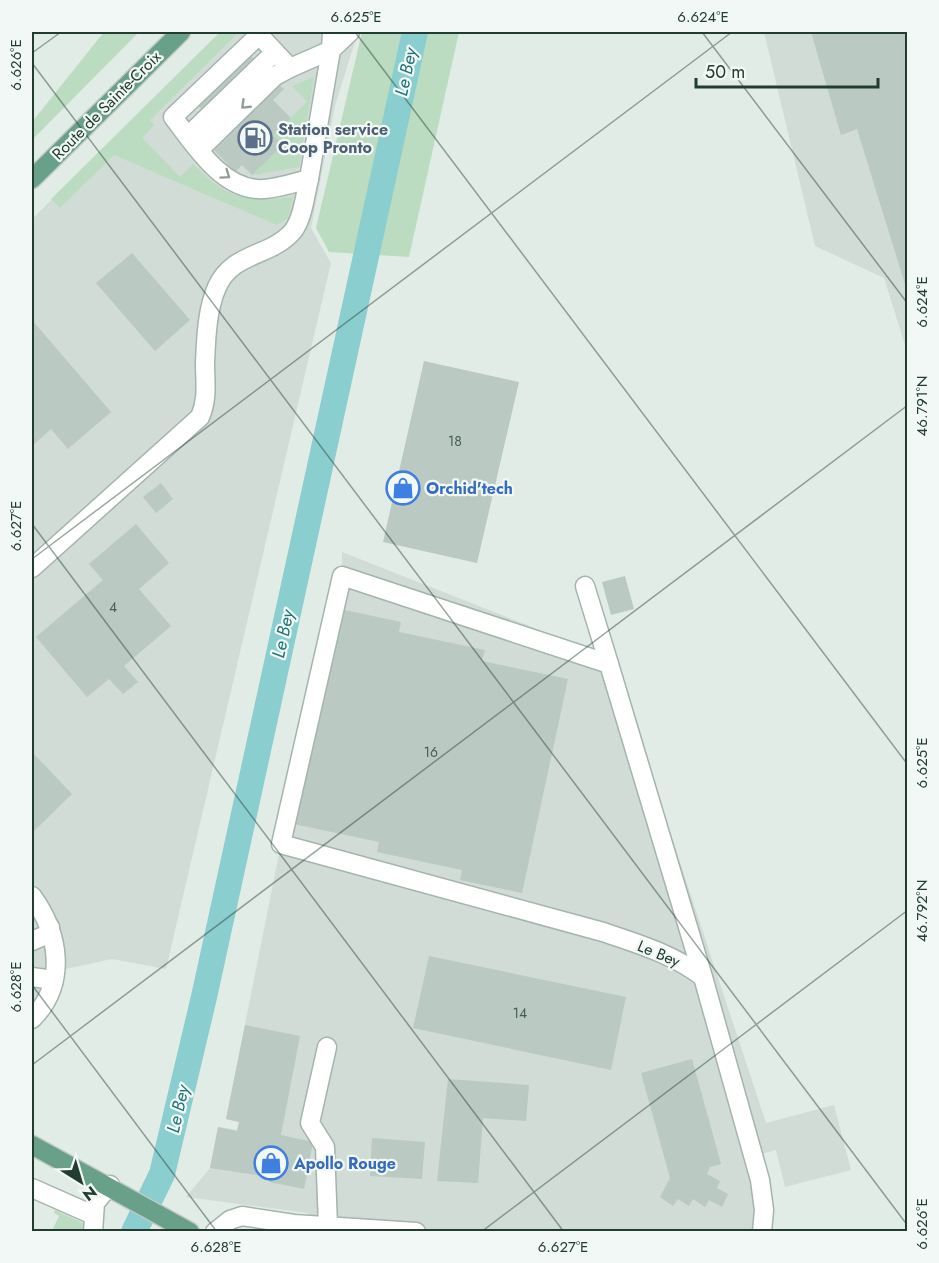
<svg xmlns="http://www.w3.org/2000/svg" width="939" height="1263" font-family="Jost,sans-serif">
<rect width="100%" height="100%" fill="#e2ece6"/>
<g fill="#d0dcd5">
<polygon points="221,32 358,32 335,106 311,228 331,263 166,969 112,959 56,971 32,1019 32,219"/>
<polygon points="764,32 907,32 907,351 884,278 815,246"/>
<polygon points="342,552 613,659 766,1123 834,1105 851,1170 785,1187 776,1150 753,1156 762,1232 319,1231 308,1213 186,1197 210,1168 218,1127 237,1130 239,1122 226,1119 281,844 342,576"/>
</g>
<g fill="#bbdcc0">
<polygon points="104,32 139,32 32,140 32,122"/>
<path d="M220 32H239L150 120 154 125 142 138 180 177 193 164C229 200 244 202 293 197L288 218 277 225 114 155 60 208 51 199Z"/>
<polygon points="362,32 459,32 409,257 329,252 316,228"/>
<polygon points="314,77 299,167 252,175 283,145 273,135 307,102 292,86"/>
<polygon points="55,1210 83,1223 83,1231 52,1231 59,1216 54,1213"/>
</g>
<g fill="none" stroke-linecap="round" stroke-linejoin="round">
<polyline stroke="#8bcecf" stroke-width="26" points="134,1232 162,1174 204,997 415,32"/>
</g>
<g fill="#bac9c2">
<polygon points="811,32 908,32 908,294 857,129 841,135"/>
<polygon points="241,46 284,89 273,100 291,118 273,135 283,145 252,175 242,165 235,172 214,150 229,136 189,97"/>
<polygon points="132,253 190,320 155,351 96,283"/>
<polygon points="32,320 111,412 68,449 51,429 32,446"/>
<polygon points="424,361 519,382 477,563 383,542"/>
<polygon points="161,483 173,499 156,513 143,497"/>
<polygon points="136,524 169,563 139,589 171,626 124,666 138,682 123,694 109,679 87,697 36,637 103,580 89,564"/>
<polygon points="625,576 634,609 611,615 602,582"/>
<polygon points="340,609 401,622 399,632 485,650 482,661 568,679 522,893 460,880 462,870 377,852 379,842 294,824"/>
<polygon points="32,752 72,794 32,833"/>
<polygon points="429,956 626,997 611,1070 413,1028"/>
<polygon points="245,1025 300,1036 281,1135 313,1142 304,1189 269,1182 270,1177 210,1168 218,1127 237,1131 239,1122 226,1119"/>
<polygon points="692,1059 721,1164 710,1167 707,1174 720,1181 717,1188 728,1194 722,1207 709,1200 705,1207 693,1199 689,1206 678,1199 673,1206 660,1197 670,1178 641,1073"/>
<polygon points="448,1079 529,1085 526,1121 483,1118 478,1183 437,1181"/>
<polygon points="372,1138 425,1142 422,1179 370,1176"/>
</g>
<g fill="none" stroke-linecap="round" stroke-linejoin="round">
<defs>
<g id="minor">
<path d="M332 32 331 50 290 68 259 35 173 117C194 144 223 192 264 189 279 188 294 183 309 179L331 50 350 32"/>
<polyline points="188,136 275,52"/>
<polyline points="199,150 275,76 290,68"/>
<path d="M32 568 200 417C208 399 205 383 205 363 206 339 207 309 217 287 232 252 271 257 293 231 303 218 305 195 309 179"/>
<polyline points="585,586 609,664"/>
<path d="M32 896C59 933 68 983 32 1019"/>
<polyline points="32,941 46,935 50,927"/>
<polyline points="32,977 53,980"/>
<path d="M703 977C673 954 638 944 603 932L281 844 342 576 609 664 703 977 760 1180 764 1210 762 1232"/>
<polyline points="327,1047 310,1123 325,1147 328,1226"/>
<polyline points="32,1188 93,1215"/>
<polyline points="93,1232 95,1203 110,1185"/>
<polyline points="215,1232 230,1220 242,1216 294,1224 416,1232"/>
</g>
<g id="major">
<polyline points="32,179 181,32"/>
<polyline points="32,1145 190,1232"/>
</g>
</defs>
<use href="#minor" stroke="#a5b4ac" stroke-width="21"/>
<use href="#major" stroke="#c1c8c6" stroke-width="21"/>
<use href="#minor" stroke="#fff" stroke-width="18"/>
<use href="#major" stroke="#68a08a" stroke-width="18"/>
</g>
<defs><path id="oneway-chevron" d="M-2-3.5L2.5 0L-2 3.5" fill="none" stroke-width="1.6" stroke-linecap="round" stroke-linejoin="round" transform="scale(1.5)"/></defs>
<g stroke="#909e98">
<use href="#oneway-chevron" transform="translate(245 105) rotate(136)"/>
<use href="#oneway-chevron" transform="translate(226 175) rotate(35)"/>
</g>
<path fill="none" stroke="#223c32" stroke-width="1.5" stroke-opacity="0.45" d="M355 32 908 765M702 32 908 304M32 53 61 32M32 63 908 1226M32 524 564 1232M32 559 732 32M32 985 217 1232M32 1065 908 405M481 1232 908 910"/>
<defs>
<symbol id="fuel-ring" viewBox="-11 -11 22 22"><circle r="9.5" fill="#f2f8f5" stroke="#5c6f8a" stroke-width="1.5"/><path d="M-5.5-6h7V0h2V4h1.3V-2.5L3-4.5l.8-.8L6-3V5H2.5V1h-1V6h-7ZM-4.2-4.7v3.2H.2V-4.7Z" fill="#5c6f8a"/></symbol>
<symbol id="shop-ring" viewBox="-11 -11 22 22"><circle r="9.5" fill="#f2f8f5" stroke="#3f7fe0" stroke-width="1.5"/><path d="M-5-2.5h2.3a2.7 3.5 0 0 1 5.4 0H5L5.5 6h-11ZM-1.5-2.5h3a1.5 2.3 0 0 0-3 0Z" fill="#3f7fe0"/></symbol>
</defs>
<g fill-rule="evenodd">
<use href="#fuel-ring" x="236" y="119" width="38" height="38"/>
<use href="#shop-ring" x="384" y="469" width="38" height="38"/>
<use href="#shop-ring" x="252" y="1144" width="38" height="38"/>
</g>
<g text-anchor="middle" stroke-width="4.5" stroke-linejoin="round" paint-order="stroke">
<g font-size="14" fill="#485f56">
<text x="455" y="446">18</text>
<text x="113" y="612">4</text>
<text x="431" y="757">16</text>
<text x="520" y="1018">14</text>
</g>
<g font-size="16" fill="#223c32" stroke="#f2f8f5">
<text transform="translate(106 105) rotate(-45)" y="6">Route de Sainte-Croix</text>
<text transform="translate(659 953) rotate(23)" y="6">Le Bey</text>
</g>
<g font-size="16" font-weight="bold" fill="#4e5e75" stroke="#f2f8f5" text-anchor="start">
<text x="278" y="135">Station service<tspan x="278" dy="18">Coop Pronto</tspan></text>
</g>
<g font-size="16" font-weight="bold" fill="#366cbe" stroke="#f2f8f5" text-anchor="start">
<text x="426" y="494">Orchid'tech</text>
<text x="294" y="1169">Apollo Rouge</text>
</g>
<g font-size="18" font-style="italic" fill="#1e7477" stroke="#f2f8f5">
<text transform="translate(406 72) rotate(-78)" y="6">Le Bey</text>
<text transform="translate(283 634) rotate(-78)" y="6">Le Bey</text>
<text transform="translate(178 1109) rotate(-77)" y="6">Le Bey</text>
</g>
</g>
<rect width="939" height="1263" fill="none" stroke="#f2f8f5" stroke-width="66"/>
<g transform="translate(81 1182) rotate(143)" stroke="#f2f8f5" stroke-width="4.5" paint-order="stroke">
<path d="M0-4.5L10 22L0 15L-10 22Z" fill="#223c32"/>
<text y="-9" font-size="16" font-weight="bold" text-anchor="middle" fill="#223c32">N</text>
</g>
<path d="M696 78v9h182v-9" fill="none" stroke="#223c32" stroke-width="3"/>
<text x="705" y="78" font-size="18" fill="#223c32" stroke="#f2f8f5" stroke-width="4.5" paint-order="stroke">50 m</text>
<rect x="33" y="33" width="873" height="1197" fill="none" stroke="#223c32" stroke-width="2"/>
<g font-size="15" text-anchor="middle" fill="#223c32">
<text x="356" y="22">6.625°E</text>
<text x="703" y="22">6.624°E</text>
<text transform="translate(16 65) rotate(-90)" y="5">6.626°E</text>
<text transform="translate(922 302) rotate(-90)" y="5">6.624°E</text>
<text transform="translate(922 406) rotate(-90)" y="5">46.791°N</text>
<text transform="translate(16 526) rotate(-90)" y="5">6.627°E</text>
<text transform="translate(922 763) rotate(-90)" y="5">6.625°E</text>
<text transform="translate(922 911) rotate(-90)" y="5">46.792°N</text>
<text transform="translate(16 987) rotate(-90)" y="5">6.628°E</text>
<text transform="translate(922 1224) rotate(-90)" y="5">6.626°E</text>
<text x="216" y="1252">6.628°E</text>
<text x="563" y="1252">6.627°E</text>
</g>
</svg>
